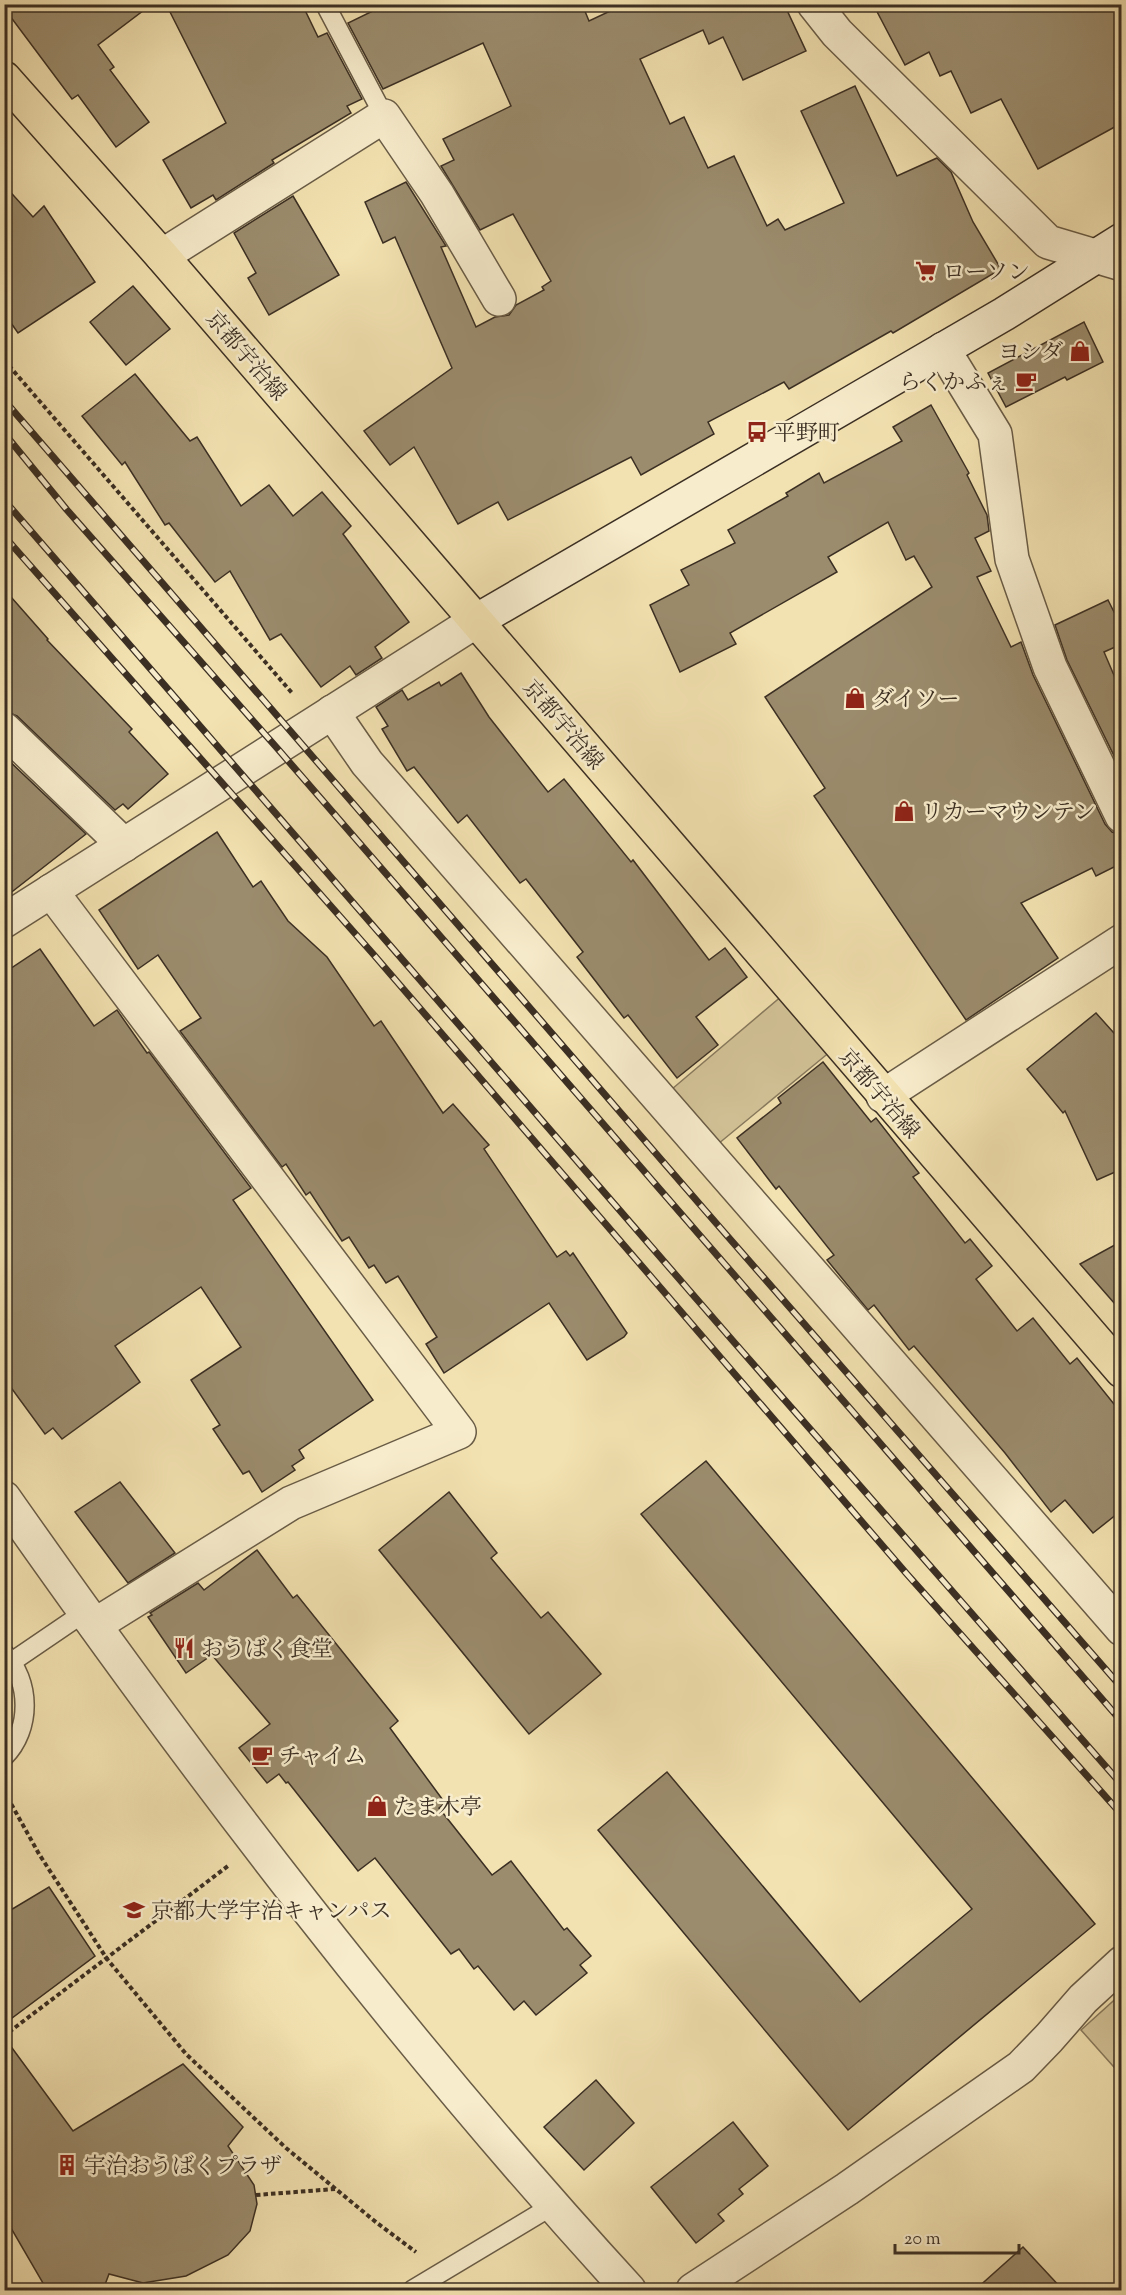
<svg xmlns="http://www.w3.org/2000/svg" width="1126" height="2295" font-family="'Sorts Mill Goudy','Noto Serif JP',serif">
<rect width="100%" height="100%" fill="#f3e2b1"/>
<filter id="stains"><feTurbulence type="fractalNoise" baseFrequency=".00333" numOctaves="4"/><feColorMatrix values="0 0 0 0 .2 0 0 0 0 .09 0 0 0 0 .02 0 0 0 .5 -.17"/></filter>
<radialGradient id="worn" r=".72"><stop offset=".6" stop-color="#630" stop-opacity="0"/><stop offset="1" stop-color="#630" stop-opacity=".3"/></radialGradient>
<g fill="#d4c499" stroke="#887a5e" stroke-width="1.5">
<polygon points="783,995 831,1051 718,1144 672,1089"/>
<polygon points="1121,1994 1121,2075 1081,2030"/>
</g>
<g fill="#9b8c6d" stroke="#3b2f23" stroke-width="1.5">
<polygon points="4,4 152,4 98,45 114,67 110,70 149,122 116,147 78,95 72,99 4,8"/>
<polygon points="166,4 302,4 318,37 327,33 362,99 347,106 351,113 272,160 274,163 216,200 213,195 191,208 163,160 226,123"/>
<polygon points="387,4 582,4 589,21 625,4 793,4 786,8 806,51 743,80 723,37 709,44 703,30 640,59 670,124 684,117 708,168 734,156 767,226 778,219 785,230 844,203 801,111 855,86 897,176 937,158 951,172 973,222 1001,269 893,333 891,331 789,389 784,382 708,422 714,434 641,475 631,457 508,520 498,502 458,524 414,447 390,465 364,431 452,368 395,237 383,243 365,202 406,182 446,246 441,247 476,327 495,317 509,315 516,305 544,290 542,287 551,281 513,214 480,230 441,166 454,160 443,139 511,106 483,43 383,89 348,23"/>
<polygon points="873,4 1122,4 1122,123 1038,169 1001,99 971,113 951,71 940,76 929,52 905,65"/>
<polygon points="4,185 33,217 44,206 95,282 18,333 4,313"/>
<polygon points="293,196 339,275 269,315 248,278 256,273 234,233"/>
<polygon points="133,286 170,329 126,365 90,322"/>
<polygon points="1084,322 1103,362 1067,380 1065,377 1006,407 988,373"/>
<polygon points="135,374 190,441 197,437 241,506 269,485 293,516 322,492 351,526 343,534 409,622 375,647 382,658 356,675 350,666 321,687 281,634 270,640 230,571 215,582 169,523 165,525 125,462 122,465 82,416"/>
<polygon points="931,405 969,473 967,475 987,515 989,531 975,538 991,571 977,577 1011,647 1021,642 1033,675 1105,824 1112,832 1122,835 1122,863 1096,876 1092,868 1021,903 1058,958 966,1020 814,796 825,788 765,697 932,587 914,556 906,560 888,522 828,557 837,572 730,633 736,644 680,672 650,605 689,585 681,570 735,543 728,530 788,496 786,493 819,473 824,483 902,441 893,427"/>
<polygon points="4,589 48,639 47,640 132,729 129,732 168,774 128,809 123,804 115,810 17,716 4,711"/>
<polygon points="1108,600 1122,628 1122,644 1104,652 1122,694 1122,772 1067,660 1055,625"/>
<polygon points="461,673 489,717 548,792 564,779 631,862 633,860 709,960 725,948 747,977 696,1017 718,1045 677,1078 628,1015 624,1018 577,957 583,952 526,879 520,883 467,815 458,823 414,767 407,771 382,729 388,726 376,707 402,690 408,700 439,682 441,686"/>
<polygon points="4,756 86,834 4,898"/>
<polygon points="217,832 253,887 261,881 288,921 327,957 374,1026 381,1021 443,1113 453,1104 489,1145 484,1149 557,1257 566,1251 570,1256 573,1253 627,1333 624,1337 587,1360 549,1303 444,1373 426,1344 437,1337 398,1276 386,1283 374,1265 369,1268 349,1237 342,1241 310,1192 306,1195 286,1164 282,1167 180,1031 201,1018 158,955 138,969 99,910"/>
<polygon points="40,949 94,1026 117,1010 147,1053 149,1052 251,1188 233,1200 373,1400 299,1450 304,1458 292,1466 295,1470 262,1492 249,1471 243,1474 213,1429 220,1425 191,1380 241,1347 201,1287 115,1346 140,1382 62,1439 53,1428 45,1434 4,1378 4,973"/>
<polygon points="1096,1013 1122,1042 1122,1169 1097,1180 1065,1111 1063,1113 1027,1069"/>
<polygon points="823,1062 871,1122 876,1118 919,1173 913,1177 965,1243 970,1239 992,1266 976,1279 1017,1331 1033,1318 1070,1364 1077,1358 1122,1414 1122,1510 1093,1533 1065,1500 1051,1512 1005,1453 914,1346 909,1350 874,1305 868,1310 827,1260 834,1255 779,1186 776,1189 737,1138 781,1103 778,1098"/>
<polygon points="1122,1241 1122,1312 1080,1264"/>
<polygon points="706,1461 1095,1924 848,2130 598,1830 667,1772 860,2002 972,1909 641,1514"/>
<polygon points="120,1482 175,1553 128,1583 75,1512"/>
<polygon points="449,1492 497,1553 491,1558 541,1618 548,1612 601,1674 529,1734 379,1550"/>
<polygon points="257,1550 293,1598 297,1595 398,1721 390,1728 445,1803 439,1808 492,1875 511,1861 564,1930 567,1928 591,1956 580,1965 587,1973 536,2015 524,2001 514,2010 478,1966 474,1969 459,1949 451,1954 375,1858 358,1871 288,1782 286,1783 279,1774 267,1783 239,1748 270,1724 212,1655 186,1673 148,1617 152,1615 150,1613 198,1583 204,1590"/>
<polygon points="49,1887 95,1956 4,2024 4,1914"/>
<polygon points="4,2037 73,2131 183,2064 243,2127 228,2146 254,2185 257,2204 250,2231 228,2255 186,2276 143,2283 109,2274 103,2290 47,2290 4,2216"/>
<polygon points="596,2080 634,2123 584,2170 544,2127"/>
<polygon points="733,2122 768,2166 739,2189 743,2194 718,2214 724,2221 696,2243 651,2187"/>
<polygon points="1023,2247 1063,2290 975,2290"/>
</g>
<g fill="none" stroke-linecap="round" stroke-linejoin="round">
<defs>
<g id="lane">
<polyline points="325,4 384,116"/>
<path d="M4 1653C31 1681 32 1729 4 1757"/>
<polyline points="13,1661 85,1612"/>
<polyline points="412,2290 552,2206"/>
</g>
<g id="street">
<polyline points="814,4 837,33 1048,242 1122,264"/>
<polyline points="162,256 384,116 437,194 499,299"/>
<polyline points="943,349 995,434 1012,559 1050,667 1122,816"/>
<polyline points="332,712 367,763 1122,1629"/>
<polyline points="4,729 124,845"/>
<polyline points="51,891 459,1432 291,1503 95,1625"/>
<polyline points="4,921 476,621"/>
<polyline points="883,1096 1122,941"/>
<path d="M4 1498C197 1773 402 2042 629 2290"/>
<polyline points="693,2290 847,2189 1021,2067 1049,2038 1083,1999 1122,1963"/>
</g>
<polyline id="secondary" points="476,621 1004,314 1122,240"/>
<polyline id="primary" points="4,78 162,256 1122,1371"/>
</defs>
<use href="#lane" stroke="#695c46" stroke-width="21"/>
<use href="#street" stroke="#695c46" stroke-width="36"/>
<use href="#secondary" stroke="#3b2f23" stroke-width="36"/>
<use href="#primary" stroke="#3b2f23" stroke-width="36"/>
<g stroke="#3b2f23" stroke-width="4" stroke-dasharray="4.5 3" stroke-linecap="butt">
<polyline points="4,360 292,693"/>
<polyline points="4,1791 39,1854 107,1959 186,2054 286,2148 377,2223 416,2252"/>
<polyline points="9,2032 228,1866"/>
<polyline points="256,2195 335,2189"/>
</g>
<use href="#lane" stroke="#f7eccc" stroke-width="18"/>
<use href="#street" stroke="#f7eccc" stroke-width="33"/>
<use href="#secondary" stroke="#f7eccc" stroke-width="33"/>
<use href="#primary" stroke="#f3e2b1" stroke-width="33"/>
<defs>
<g id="rail">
<polyline points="4,400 716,1223 1122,1688"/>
<polyline points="4,433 67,510 277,748 1122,1722"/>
<polyline points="4,500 733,1341 1122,1785"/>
<polyline points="4,536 374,955 906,1573 1122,1815"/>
</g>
</defs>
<use href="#rail" stroke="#3b2f23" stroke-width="7"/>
<use href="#rail" stroke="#f7eccc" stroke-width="4.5" stroke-dasharray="14" stroke-linecap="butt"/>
</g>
<defs>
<symbol id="supermarket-bare" viewBox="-9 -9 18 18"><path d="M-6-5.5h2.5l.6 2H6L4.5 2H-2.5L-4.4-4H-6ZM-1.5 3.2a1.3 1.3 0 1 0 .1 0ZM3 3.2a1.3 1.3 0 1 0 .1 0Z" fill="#8f2418" stroke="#f7eccc" stroke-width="2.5" paint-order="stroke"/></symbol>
<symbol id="shop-bare" viewBox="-9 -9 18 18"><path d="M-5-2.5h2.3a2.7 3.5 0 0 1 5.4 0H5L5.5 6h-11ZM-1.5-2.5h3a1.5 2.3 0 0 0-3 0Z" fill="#8f2418" stroke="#f7eccc" stroke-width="2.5" paint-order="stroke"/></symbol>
<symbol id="cafe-bare" viewBox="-9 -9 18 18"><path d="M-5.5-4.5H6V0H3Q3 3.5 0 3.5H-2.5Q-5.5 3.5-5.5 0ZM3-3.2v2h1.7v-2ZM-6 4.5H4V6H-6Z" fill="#8f2418" stroke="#f7eccc" stroke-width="2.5" paint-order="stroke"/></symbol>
<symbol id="bus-bare" viewBox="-9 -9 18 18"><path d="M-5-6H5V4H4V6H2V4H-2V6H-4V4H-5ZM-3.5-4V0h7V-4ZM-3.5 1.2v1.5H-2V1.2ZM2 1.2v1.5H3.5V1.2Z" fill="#8f2418" stroke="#f7eccc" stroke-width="2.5" paint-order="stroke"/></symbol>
<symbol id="restaurant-bare" viewBox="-9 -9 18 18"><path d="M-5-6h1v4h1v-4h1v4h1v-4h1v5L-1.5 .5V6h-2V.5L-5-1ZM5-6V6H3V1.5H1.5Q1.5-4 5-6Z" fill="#8f2418" stroke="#f7eccc" stroke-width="2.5" paint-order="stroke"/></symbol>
<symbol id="university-bare" viewBox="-9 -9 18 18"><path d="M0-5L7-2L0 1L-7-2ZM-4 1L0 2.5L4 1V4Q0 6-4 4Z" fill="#8f2418" stroke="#f7eccc" stroke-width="2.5" paint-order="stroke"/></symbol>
<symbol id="building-bare" viewBox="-9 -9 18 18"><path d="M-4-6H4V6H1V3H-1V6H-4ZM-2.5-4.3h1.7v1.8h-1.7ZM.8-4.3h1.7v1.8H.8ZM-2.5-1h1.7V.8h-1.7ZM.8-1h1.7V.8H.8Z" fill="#8f2418" stroke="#f7eccc" stroke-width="2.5" paint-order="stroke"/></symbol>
</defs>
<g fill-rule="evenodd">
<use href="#supermarket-bare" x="911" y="256" width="30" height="30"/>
<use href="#shop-bare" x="1065" y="336" width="30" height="30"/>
<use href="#cafe-bare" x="1011" y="366" width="30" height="30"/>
<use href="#bus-bare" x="742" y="417" width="30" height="30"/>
<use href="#shop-bare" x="840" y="683" width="30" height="30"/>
<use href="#shop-bare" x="889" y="796" width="30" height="30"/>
<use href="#restaurant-bare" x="169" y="1633" width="30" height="30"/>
<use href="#cafe-bare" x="247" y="1740" width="30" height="30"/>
<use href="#shop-bare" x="362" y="1791" width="30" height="30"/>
<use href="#university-bare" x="119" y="1895" width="30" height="30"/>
<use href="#building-bare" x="52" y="2150" width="30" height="30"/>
</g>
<g text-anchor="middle" stroke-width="5" stroke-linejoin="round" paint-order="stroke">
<g font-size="22" fill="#3b2f23" stroke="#f7eccc" text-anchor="start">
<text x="943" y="279">ローソン</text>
<text x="1063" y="359" text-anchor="end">ヨシダ</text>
<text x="1009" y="389" text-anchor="end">らくかふぇ</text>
<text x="774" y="440">平野町</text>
<text x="872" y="706">ダイソー</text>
<text x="921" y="819">リカーマウンテン</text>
<text x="201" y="1656">おうばく食堂</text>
<text x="279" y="1763">チャイム</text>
<text x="394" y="1814">たま木亭</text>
<text x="151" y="1918">京都大学宇治キャンパス</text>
<text x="84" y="2173">宇治おうばくプラザ</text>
</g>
<g font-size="22" fill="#3b2f23" stroke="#f7eccc">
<text transform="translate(247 355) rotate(49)" y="8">京都宇治線</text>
<text transform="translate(564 724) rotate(49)" y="8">京都宇治線</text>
<text transform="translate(880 1093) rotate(49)" y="8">京都宇治線</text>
</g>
</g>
<rect width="1126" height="2295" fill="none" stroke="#f3e2b1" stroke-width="24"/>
<rect x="6" y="6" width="1114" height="2283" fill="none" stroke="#3b2f23" stroke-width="3"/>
<rect x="12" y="12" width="1102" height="2271" fill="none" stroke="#3b2f23" stroke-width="1.5"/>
<path d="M895 2244v9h124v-9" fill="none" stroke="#3b2f23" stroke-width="3"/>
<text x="904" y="2244" font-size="18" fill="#3b2f23" stroke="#f7eccc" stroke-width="4.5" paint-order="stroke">20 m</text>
<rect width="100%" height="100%" filter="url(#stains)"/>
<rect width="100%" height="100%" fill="url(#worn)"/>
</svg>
